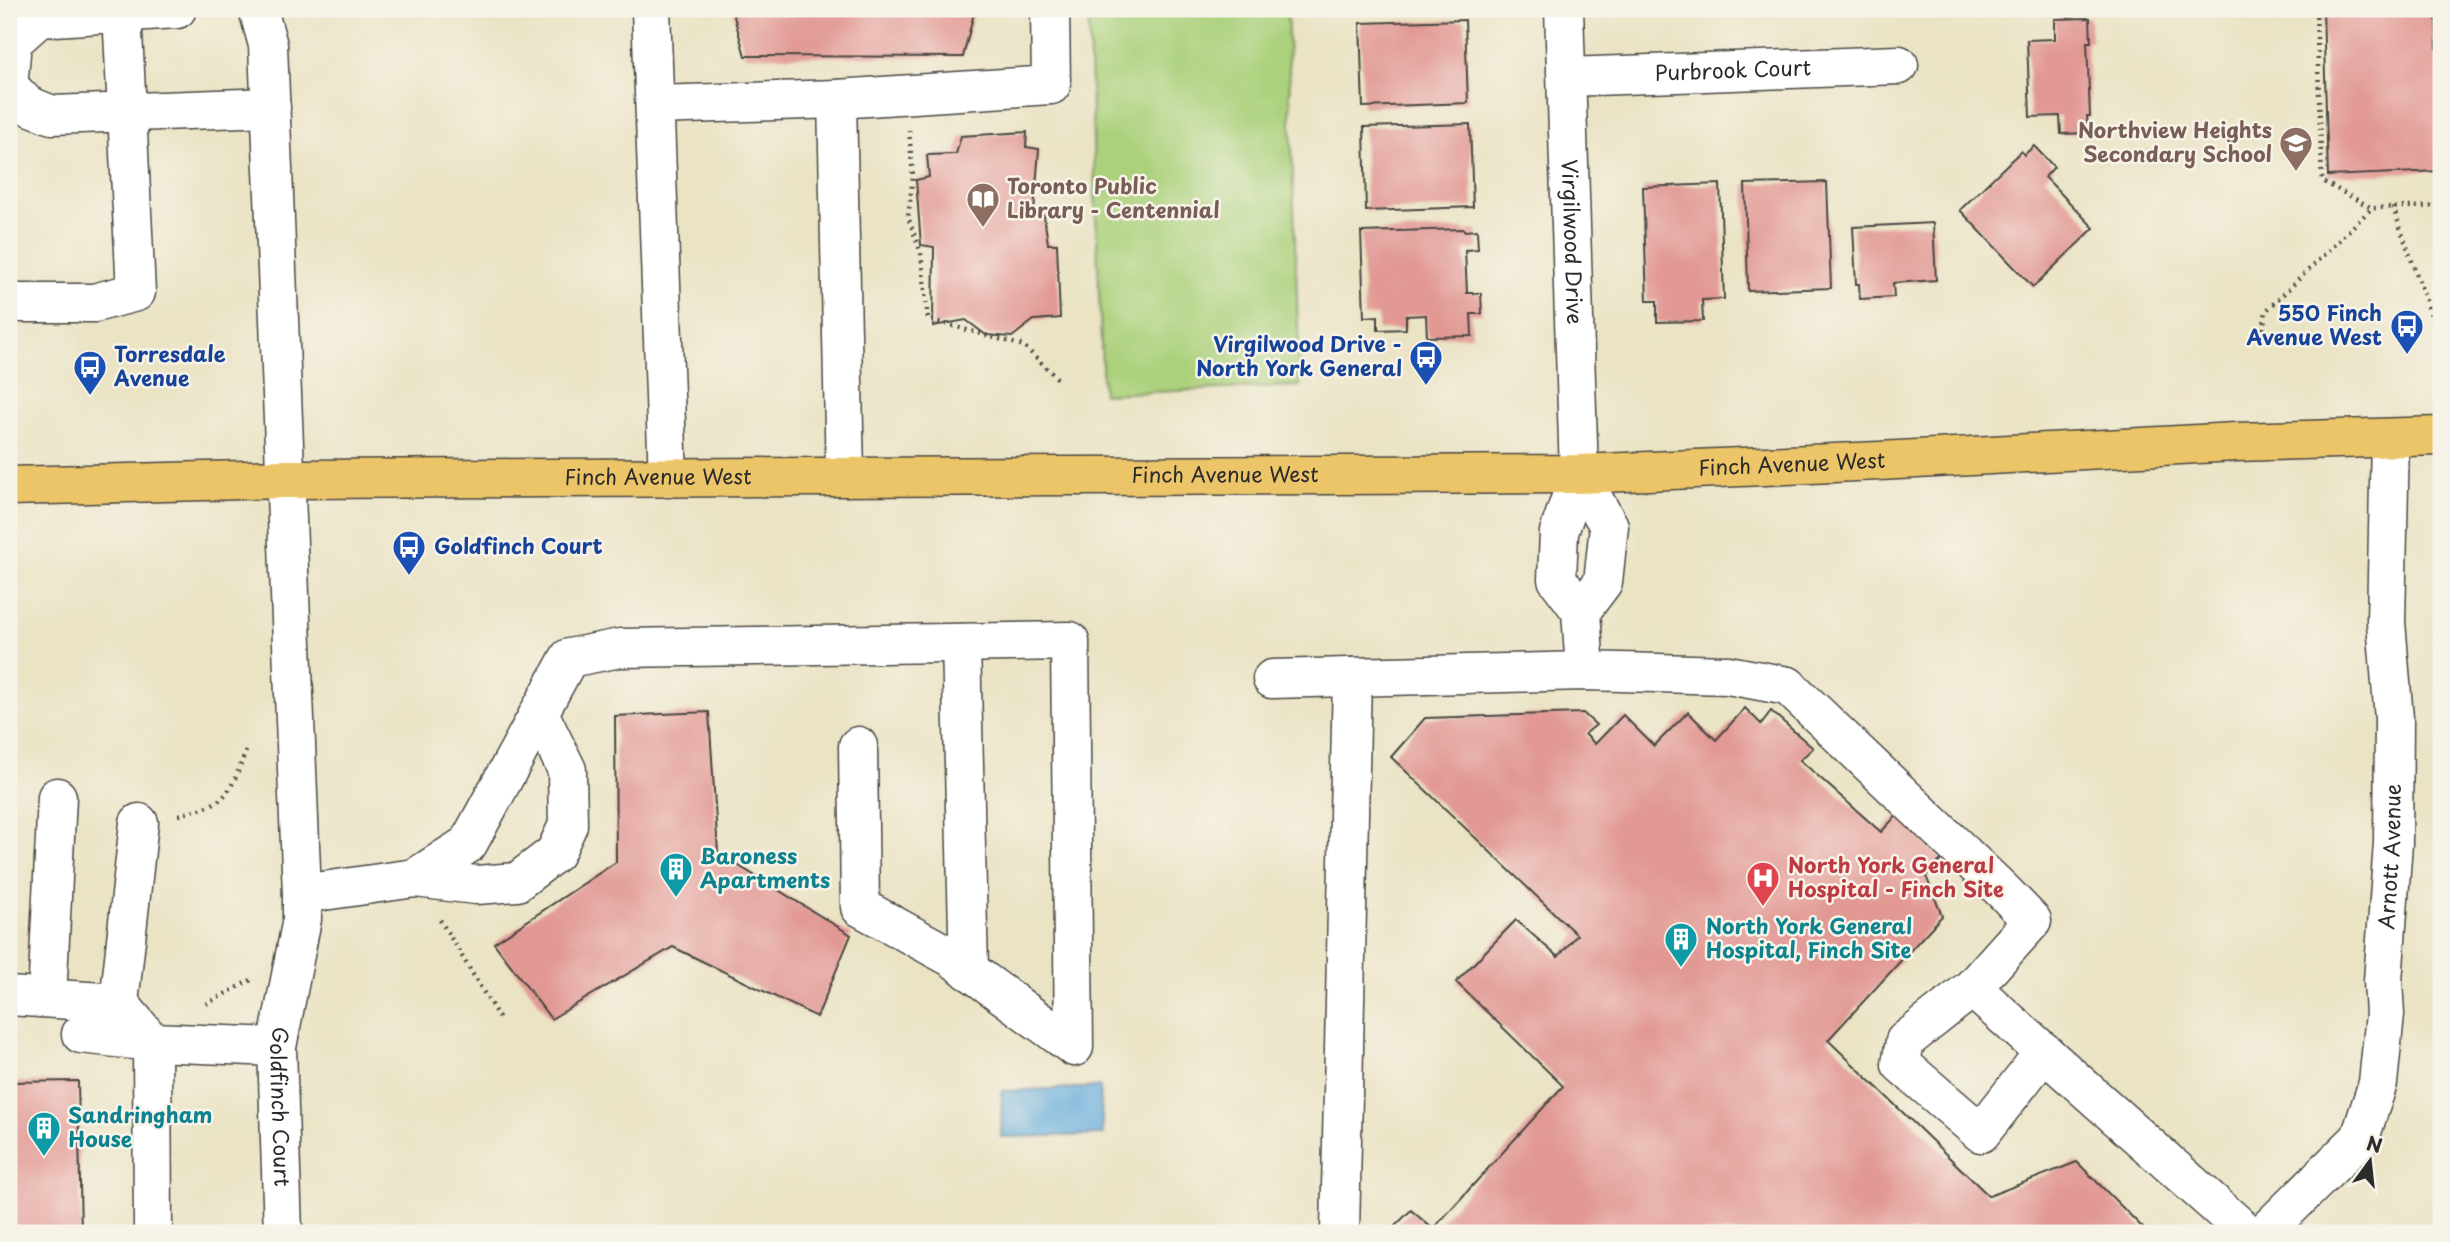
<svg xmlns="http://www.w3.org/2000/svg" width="2450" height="1242" font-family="'Playpen Sans',sans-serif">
<rect width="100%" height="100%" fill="#f7f3e8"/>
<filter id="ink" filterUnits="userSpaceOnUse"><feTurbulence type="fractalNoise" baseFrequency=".0143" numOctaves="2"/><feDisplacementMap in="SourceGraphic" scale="14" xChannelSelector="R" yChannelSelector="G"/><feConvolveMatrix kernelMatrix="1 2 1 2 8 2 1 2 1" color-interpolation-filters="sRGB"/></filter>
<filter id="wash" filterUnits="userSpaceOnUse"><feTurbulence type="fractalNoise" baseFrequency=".00686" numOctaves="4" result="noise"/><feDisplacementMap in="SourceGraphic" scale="28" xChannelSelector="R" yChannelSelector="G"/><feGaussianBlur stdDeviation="1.57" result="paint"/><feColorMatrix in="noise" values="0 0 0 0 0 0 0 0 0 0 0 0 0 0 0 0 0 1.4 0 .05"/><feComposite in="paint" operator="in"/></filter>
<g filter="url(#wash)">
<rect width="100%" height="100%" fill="#eae3c4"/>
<polygon fill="#abd17b" stroke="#6b7e53" stroke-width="2" points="1088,9 1287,9 1300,386 1103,394"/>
<polygon fill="#64abdb" stroke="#486b83" stroke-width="2" points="1100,1087 1103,1135 1001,1137 1002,1091"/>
<g id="blocks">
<g fill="#e29994">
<polygon points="732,9 975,9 963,57 745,56"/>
<polygon points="1661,9 1777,9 1777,12 1661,15"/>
<polygon points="2323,9 2436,9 2437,50 2441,50 2440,171 2328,176"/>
<polygon points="2090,18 2091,42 2087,42 2090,116 2087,116 2088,133 2061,134 2060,116 2030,117 2027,40 2055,39 2055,19"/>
<polygon points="1465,20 1468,103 1363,107 1360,23"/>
<polygon points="1470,124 1473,207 1366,211 1364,127"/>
<polygon points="1027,132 1026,147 1039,149 1034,212 1044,215 1048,244 1057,244 1060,318 1034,320 1012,337 986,335 966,320 933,326 934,247 921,245 916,180 929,177 927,155 956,154 961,136"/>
<polygon points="2034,146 2054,167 2045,177 2094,228 2033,287 1960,210 2021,151 2024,155"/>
<polygon points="1827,182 1831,288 1748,291 1745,184"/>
<polygon points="1720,184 1724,299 1702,300 1703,321 1657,322 1657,301 1647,301 1643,187"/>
<polygon points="1933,223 1936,280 1893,283 1894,297 1860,299 1859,284 1856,284 1853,227"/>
<polygon points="1464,229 1464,231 1477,230 1478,249 1465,250 1467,293 1481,293 1482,314 1471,314 1472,336 1427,337 1426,315 1406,316 1406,329 1378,330 1378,316 1364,317 1361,232"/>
<polygon points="1745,708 1761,724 1771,711 1813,748 1800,760 1881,832 1897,815 1942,859 1926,876 1942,916 1828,1040 1989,1196 2077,1162 2148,1233 1388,1233 1411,1210 1433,1229 1563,1086 1456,982 1516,920 1558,957 1577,935 1391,757 1425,718 1583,713 1596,725 1585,734 1595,744 1623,715 1654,746 1688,712 1716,740"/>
<polygon points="709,712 718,853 851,935 817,1017 673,947 551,1019 494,943 616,862 615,716"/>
<polygon points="78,1081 81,1233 9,1233 9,1082"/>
</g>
</g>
</g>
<g filter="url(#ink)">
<use href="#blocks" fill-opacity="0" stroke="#484742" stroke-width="2"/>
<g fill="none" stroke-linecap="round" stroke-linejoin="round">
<defs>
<g id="minor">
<path id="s1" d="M258 9 268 45 302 894V919L277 1047 283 1233"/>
<polyline points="651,9 668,478"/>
<path id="s2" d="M1564 9 1579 474 1559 532 1557 579 1581 611 1585 671"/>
<polyline points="9,76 12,42 39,18 177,9"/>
<path id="s3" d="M1567 77 1899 65"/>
<polyline points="9,86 27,105 52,115 271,107"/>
<polyline points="837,99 845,477"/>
<polyline points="655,105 837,99 1051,85 1050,9"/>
<polyline points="9,303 94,303 136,292 122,12 120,9"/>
<polyline points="1579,474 1609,526 1603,582 1581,611"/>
<polyline points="961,643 969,971"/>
<polyline points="1272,679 1585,671 1728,675 1788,686 2003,891 2032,921 1972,988 2247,1233"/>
<polyline points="139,823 119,1003 152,1042 153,1233"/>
<polyline points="415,878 476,885 517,882 555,853 568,825 567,770 539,713"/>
<polyline points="302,894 415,878 468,844 569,658 620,648 1070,641 1074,1047 951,957 860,907 858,746"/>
<polyline points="1972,988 1905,1041 1901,1064 1981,1133 2044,1052"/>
<polyline points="9,996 119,1003"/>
<polyline points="47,998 57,797"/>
<polyline points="81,1034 152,1042 277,1047"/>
<polyline points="1340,1233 1352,677"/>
<path id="s4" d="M2264 1233 2360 1138 2378 1083 2385 1014 2383 981 2393 843 2394 719 2386 622 2390 438"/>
</g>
<g id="major">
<path id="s5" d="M9 486 285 479 1579 474 1879 461 2236 442 2441 436"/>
</g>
</defs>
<use href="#minor" stroke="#484742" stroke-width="41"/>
<use href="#major" stroke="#484742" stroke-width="41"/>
<g stroke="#484742" stroke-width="4.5" stroke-dasharray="2 5" stroke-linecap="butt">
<polyline points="2316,9 2322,181 2372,208"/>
<polyline points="909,130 913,177 908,217 921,253 928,319 1024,346 1058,379"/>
<polyline points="2393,207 2439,338"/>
<polyline points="2261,343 2266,311 2372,208 2441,206"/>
<path d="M179 815C229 802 228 797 246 751"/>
<polyline points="440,920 501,1021"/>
<polyline points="206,1004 251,980"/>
</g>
<use href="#minor" stroke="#fff" stroke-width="38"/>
<use href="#major" stroke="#edc569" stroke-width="38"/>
</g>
</g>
<defs>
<symbol id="school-pin" viewBox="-11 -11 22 30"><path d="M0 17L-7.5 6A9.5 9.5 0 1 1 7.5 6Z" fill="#8d6e63" stroke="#f7f3e8"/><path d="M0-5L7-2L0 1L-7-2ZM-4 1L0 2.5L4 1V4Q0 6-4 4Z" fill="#fff"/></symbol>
<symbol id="library-pin" viewBox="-11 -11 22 30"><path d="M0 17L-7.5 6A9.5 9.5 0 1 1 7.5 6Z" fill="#8d6e63" stroke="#f7f3e8"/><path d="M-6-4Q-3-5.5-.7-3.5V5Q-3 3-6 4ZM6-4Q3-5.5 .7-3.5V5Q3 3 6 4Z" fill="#fff"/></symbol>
<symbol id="bus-pin" viewBox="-11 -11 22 30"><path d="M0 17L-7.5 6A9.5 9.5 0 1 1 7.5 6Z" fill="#1a4fb4" stroke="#f7f3e8"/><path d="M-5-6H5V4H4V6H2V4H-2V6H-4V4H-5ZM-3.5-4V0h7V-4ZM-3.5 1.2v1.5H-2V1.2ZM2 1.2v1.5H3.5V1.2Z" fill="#fff"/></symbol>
<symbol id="building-pin" viewBox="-11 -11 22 30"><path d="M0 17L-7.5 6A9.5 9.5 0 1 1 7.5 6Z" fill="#0f9aa8" stroke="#f7f3e8"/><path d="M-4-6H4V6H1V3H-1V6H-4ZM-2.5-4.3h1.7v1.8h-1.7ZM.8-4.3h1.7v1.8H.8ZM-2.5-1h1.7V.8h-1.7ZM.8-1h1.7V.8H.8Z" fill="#fff"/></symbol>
<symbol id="hospital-pin" viewBox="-11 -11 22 30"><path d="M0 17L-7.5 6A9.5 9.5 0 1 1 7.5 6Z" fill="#e0444e" stroke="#f7f3e8"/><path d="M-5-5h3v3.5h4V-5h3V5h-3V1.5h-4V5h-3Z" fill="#fff"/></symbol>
</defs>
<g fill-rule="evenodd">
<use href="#school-pin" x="2277" y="124" width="38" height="52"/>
<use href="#library-pin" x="964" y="180" width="38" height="52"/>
<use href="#bus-pin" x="2388" y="307" width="38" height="52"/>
<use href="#bus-pin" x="1407" y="338" width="38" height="52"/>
<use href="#bus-pin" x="71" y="348" width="38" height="52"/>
<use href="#bus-pin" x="390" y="528" width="38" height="52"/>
<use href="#building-pin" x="657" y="850" width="38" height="52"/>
<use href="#hospital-pin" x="1744" y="859" width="38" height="52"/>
<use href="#building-pin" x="1662" y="920" width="38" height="52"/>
<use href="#building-pin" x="25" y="1109" width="38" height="52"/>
</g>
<g text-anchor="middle" stroke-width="5" stroke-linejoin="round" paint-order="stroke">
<g font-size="21" fill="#2b2b2b" stroke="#f7f3e8">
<text dy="7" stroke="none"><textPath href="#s3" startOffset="166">Purbrook Court</textPath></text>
<text dy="7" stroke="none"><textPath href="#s2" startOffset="233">Virgilwood Drive</textPath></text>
<text dy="7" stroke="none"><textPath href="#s5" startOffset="1783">Finch Avenue West</textPath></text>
<text dy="7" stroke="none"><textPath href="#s5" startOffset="1216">Finch Avenue West</textPath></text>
<text dy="7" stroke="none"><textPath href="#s5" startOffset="649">Finch Avenue West</textPath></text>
<text dy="7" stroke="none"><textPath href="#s4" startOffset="420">Arnott Avenue</textPath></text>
<text dy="7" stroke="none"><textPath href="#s1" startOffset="1102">Goldfinch Court</textPath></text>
</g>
<g font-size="21" font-weight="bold" fill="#785e54" stroke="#f7f3e8" text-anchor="end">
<text x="2272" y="138">Northview Heights<tspan x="2272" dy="24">Secondary School</tspan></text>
<text x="1007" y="194" text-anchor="start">Toronto Public<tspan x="1007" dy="24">Library - Centennial</tspan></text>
</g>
<g font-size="21" font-weight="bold" fill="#164399" stroke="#f7f3e8" text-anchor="end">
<text x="2382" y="321">550 Finch<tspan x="2382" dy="24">Avenue West</tspan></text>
<text x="1402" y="352">Virgilwood Drive -<tspan x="1402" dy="24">North York General</tspan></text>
<text x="114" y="362" text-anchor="start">Torresdale<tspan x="114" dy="24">Avenue</tspan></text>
<text x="434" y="554" text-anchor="start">Goldfinch Court</text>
</g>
<g font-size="21" font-weight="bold" fill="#0d838f" stroke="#f7f3e8" text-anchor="start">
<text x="700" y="864">Baroness<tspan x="700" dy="24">Apartments</tspan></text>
<text x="1706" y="934">North York General<tspan x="1706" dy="24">Hospital, Finch Site</tspan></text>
<text x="68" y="1123">Sandringham<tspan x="68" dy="24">House</tspan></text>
</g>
<g font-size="21" font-weight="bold" fill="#be3a42" stroke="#f7f3e8" text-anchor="start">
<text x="1788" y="873">North York General<tspan x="1788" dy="24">Hospital - Finch Site</tspan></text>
</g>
</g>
<rect width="2450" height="1242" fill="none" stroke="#f7f3e8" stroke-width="35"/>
<g transform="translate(2370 1161) rotate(15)" stroke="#f7f3e8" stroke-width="5" paint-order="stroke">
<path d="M0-5L12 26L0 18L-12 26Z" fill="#2b2b2b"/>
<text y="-10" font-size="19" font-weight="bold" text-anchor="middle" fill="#2b2b2b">N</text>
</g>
</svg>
